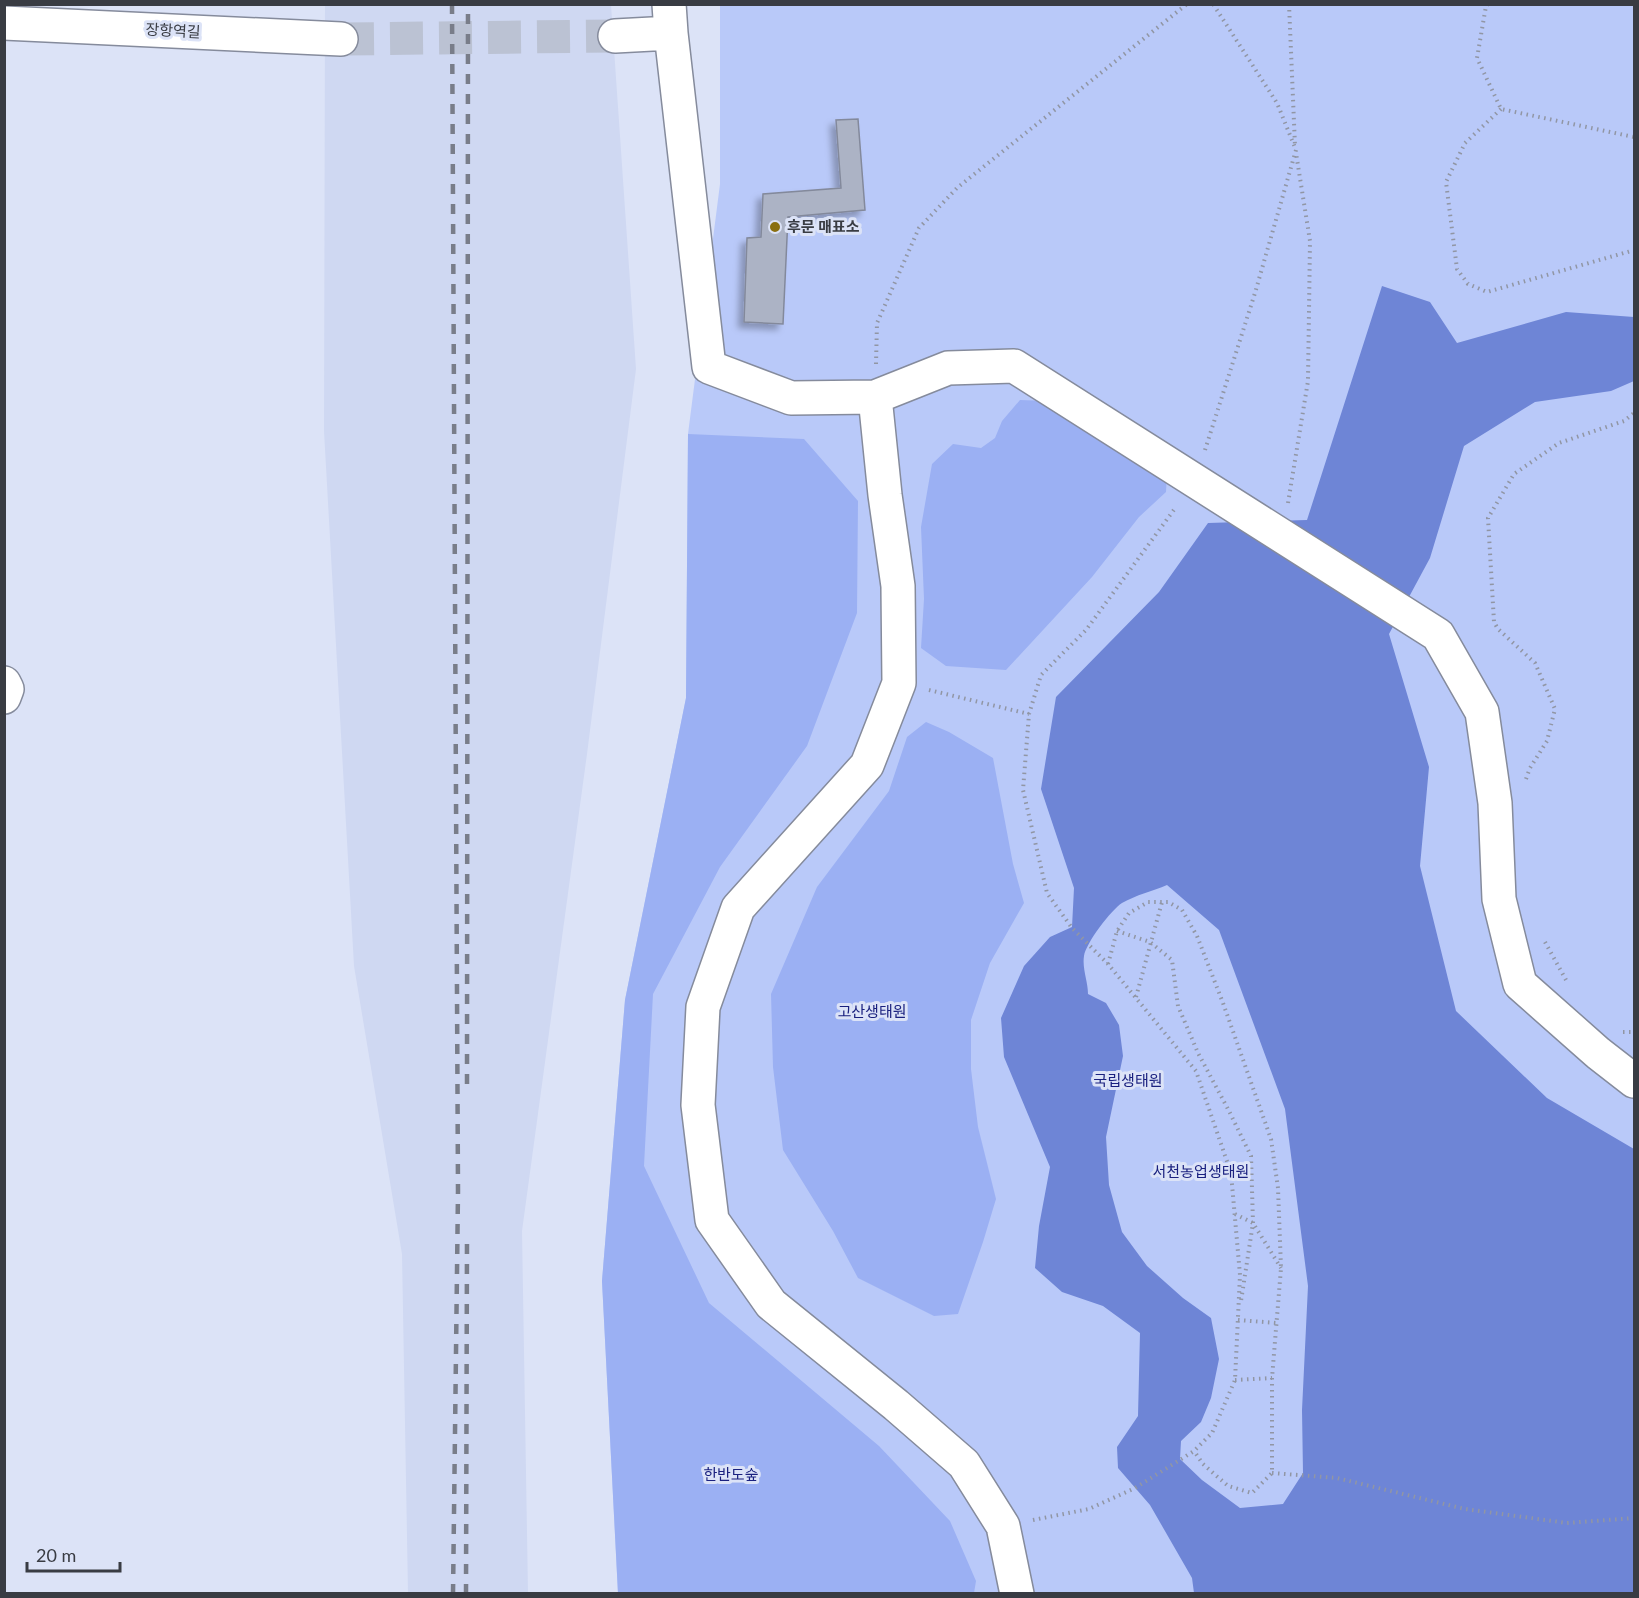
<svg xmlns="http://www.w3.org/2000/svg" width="1639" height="1598" viewBox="0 0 1639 1598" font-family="Lato,'Noto Sans KR',sans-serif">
	<defs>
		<filter id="shadow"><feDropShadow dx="-5.5" dy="5.5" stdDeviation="3" flood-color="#0004"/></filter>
	</defs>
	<rect width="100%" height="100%" fill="#dce3f7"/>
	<path fill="#cfd8f2" d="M325 5H611L636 369 587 754 522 1231 528 1593H408L402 1254 354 966 324 431Z"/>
	<path fill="#b9c9f9" d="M720 5H1634V1593L618 1594 602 1281 625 1000 686 698 688 434 720 184Z"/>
	<path fill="#9bb0f3" d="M1020 400 1047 401 1167 473 1166 492 1139 517 1092 577 1006 670 946 666 921 648 924 599 921 527 932 464 953 444 981 448 995 438 1002 421Z
		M688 434 804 439 858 501 857 613 807 746 720 867 653 994 644 1166 709 1303 879 1446 950 1521 976 1581 974 1593H618L602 1281 625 1000 686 698Z
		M926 722 949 732 993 758 1013 864 1024 903 990 963 971 1020V1069L978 1127 996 1199 983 1242 958 1314 934 1316 858 1278 833 1231 783 1150 773 1067 771 994 817 887 889 791 907 737Z"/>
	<path fill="#6e85d6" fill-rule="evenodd" d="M1382 286 1430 302 1457 343 1566 312 1634 317V381L1611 391 1535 402 1464 446 1430 558 1389 634 1429 767 1420 866 1456 1011 1547 1098 1634 1149V1593H1194L1192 1578 1150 1505 1118 1468 1117 1447 1138 1416 1140 1333 1103 1306 1062 1292 1035 1268 1039 1226 1050 1167 1004 1057 1001 1018 1024 966 1050 937 1072 927 1074 888 1041 789 1056 697 1159 592 1208 523 1307 520ZM1167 885 1219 930 1285 1109 1308 1286 1302 1410 1303 1473 1283 1504 1240 1508 1202 1480 1180 1459 1181 1441 1201 1422 1211 1398 1219 1359 1211 1318 1183 1298 1147 1266 1122 1232 1109 1185 1106 1137 1123 1056 1119 1025 1106 1003 1088 994C1088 981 1082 969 1084 956 1086 943 1111 910 1122 903 1136 895 1153 891 1167 885Z"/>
	<path fill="#acb3c5" stroke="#83899b" stroke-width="1.5" filter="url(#shadow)" d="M858 119 865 210 788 217 783 324 744 322 747 238 761 237 763 194 841 188 836 120Z"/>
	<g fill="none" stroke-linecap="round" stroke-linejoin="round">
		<path stroke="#bbc2d3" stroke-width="33" stroke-dasharray="33 16" stroke-linecap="butt" d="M341 39 615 36"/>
		<defs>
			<path id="street" d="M4 23 341 39
				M671 33 709 367 791 398 875 397 885 495 898 586 899 683 867 765 738 908 703 1007 698 1105 712 1220 771 1304 896 1405 964 1464 1003 1526 1017 1594
				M615 36 671 33 669 4
				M875 397 948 368 1014 366 1438 635 1482 712 1495 803 1499 899 1520 984 1598 1053 1634 1081
				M4 683 7 689 4 697"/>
		</defs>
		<use href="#street" stroke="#858b9c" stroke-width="36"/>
		<path stroke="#9196a4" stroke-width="4" stroke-dasharray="1.5 4.5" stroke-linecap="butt" d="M1289 4 1295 146
			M1488 4 1486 6 1477 58 1501 109 1634 137
			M1501 109 1465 143 1446 182 1457 269 1468 284 1487 292 1631 251H1634
			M876 364 877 323 919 228 957 188 1187 4
			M1205 450 1255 293 1296 150 1277 103 1213 4
			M1288 503 1308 381 1310 241 1296 153
			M929 690 1029 714
			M1526 779 1530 768 1547 741 1555 709 1535 663 1498 629 1494 622 1488 518 1514 474 1559 443 1624 421 1634 413
			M1117 931 1150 942 1172 960 1178 1006 1198 1053 1229 1111 1251 1156 1253 1223 1241 1301
			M1545 942 1566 980
			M1108 964 1117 931 1129 913 1148 902H1168L1182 910 1197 936 1223 1003 1271 1139 1278 1188 1281 1268 1272 1378V1473L1252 1493 1228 1486 1203 1464 1194 1451
			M1136 997 1162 902
			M1623 1032H1634
			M1235 1214 1253 1223 1281 1268
			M1238 1320 1277 1323
			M1235 1380 1272 1378
			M1272 1473 1337 1478 1465 1509 1567 1523 1634 1518
			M1033 1520 1089 1509 1135 1488 1194 1451 1212 1433 1235 1380 1240 1275 1231 1173 1196 1071 1108 964 1072 928 1047 893 1023 790 1029 714 1041 675 1086 630 1176 507"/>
		<use href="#street" stroke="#fff" stroke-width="33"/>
		<path stroke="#797d89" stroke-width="4.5" stroke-dasharray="10 10" stroke-linecap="butt" d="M452 4 458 1191 453 1594
			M467 1084 468 4
			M466 1594 467 1237"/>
	</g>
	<circle fill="#8a6f10" stroke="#dce3f7" stroke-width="2" cx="775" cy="227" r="6"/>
	<g text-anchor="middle" stroke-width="6" stroke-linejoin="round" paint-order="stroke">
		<g font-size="15" fill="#393c43" stroke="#dce3f7">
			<text transform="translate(173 31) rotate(3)" y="5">장항역길</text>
		</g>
		<g font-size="15" font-weight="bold" fill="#393c43" stroke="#dce3f7" text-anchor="start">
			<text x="787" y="232">후문 매표소</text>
		</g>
		<g font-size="15" fill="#1a217f" stroke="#dce3f7">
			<text x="872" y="1017">고산생태원</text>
			<text x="1128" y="1086">국립생태원</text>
			<text x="1201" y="1177">서천농업생태원</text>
			<text x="731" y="1480">한반도숲</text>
		</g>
	</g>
	<rect width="1639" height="1598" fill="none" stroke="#393c43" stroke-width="12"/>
	<path d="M27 1562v9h93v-9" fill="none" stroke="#393c43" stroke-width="3"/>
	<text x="36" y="1562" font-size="18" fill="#393c43" stroke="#dce3f7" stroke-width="4.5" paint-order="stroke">20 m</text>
</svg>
